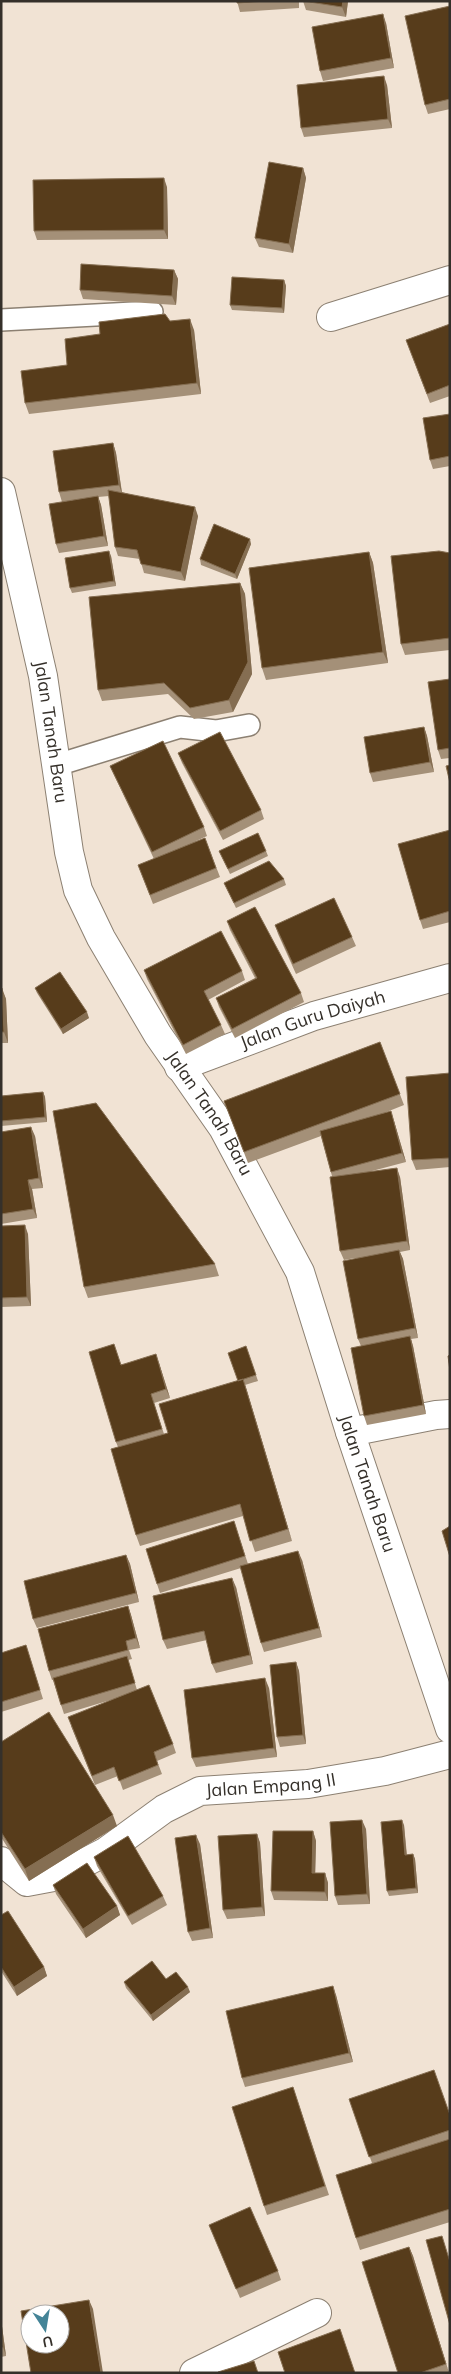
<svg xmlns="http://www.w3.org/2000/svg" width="451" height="2374" viewBox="0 0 451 2374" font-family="Mulish,sans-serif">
	<rect width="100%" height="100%" fill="#f1e3d4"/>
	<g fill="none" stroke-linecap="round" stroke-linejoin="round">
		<defs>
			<path id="service" d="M1 320 152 312
				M57 765 180 727 216 731 249 725"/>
			<g id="minor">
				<path d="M331 317 450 280"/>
				<path id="s1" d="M179 1067 314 1016 450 978"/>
				<path d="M350 1432 436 1415 450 1414"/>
				<path id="s2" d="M1 1861 27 1882 59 1876 105 1852 164 1809 200 1791 308 1784 385 1771 450 1754"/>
				<path d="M194 2373 317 2313"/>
			</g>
			<g id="secondary">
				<path id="s3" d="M1 492 43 676 69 852 78 890 101 938 158 1035 223 1128 300 1272 350 1432 450 1729"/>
			</g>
		</defs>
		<use href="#service" stroke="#8c8072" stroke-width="24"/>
		<use href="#minor" stroke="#8c8072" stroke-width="30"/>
		<use href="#secondary" stroke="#8c8072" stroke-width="30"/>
		<use href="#service" stroke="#fff" stroke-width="21"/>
		<use href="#minor" stroke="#fff" stroke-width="28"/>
		<use href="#secondary" stroke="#fff" stroke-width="28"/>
	</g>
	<path fill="#a49078" d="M237 1H299V8L240 12Z
		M303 1H348L346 17 306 10Z
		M450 6V109L428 114 425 105Z
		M386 23 394 68 323 81 320 71Z
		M387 85 392 128 304 137 301 128Z
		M303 168 306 178 293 253 259 247 255 238Z
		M167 187 168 239 37 240 34 231Z
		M174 270 178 279 176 305 83 299 80 290Z
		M284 280 286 286 284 313 232 310 230 305Z
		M170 321 194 330 201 394 29 414 25 403 67 365 100 334Z
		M450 324V396L430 403 406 340Z
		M450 414V466L433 469 430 460Z
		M113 443 116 453 122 492 198 516 185 581 144 573 140 559 118 556 115 547 109 496 98 497 101 505 108 546 59 553 56 544 73 500 62 502 59 492Z
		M251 544 237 579 201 565 200 559Z
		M369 552 373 563 388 663 266 680 262 668Z
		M450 553V650L405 655 401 644Z
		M111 556 116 586 72 593 70 588Z
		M240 583 245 594 252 674 233 712 194 719 168 694 102 701 98 690Z
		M450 679V758L441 759 438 750Z
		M424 727 427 736 434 772 373 782 370 773Z
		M178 753 261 810 264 819 223 840 182 763Z
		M110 766 204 827 207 836 194 842 205 838 220 877 153 904 138 865 154 859 114 775Z
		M450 830V922L423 929 420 920Z
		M219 851H266L268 856 230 874Z
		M284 879 286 885 236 908 224 883Z
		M227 921 301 993 304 1002 235 1038 219 1007 216 998 255 978 230 930Z
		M275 925 352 937 356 946 296 974 278 934Z
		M144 970 242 971 245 980 208 1000 221 1025 225 1034 186 1054 147 979Z
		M1 988 6 999 8 1043H1Z
		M35 988 89 1018 63 1034 37 993Z
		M380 1042 404 1105 379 1115 394 1121 406 1162 372 1171 400 1177 410 1250 400 1252 403 1259 418 1338 411 1339 413 1346 426 1414 367 1425 364 1416 361 1346 358 1339 355 1258 344 1260 340 1251 332 1176 321 1136 248 1163 224 1101Z
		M450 1073V1167L416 1170 412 1160Z
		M43 1092 45 1097 47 1122 1 1126V1096Z
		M1 1132 35 1136 43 1188 32 1189 37 1218 1 1224Z
		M1 1226 28 1234 31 1306 1 1307Z
		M215 1264 219 1276 88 1298 84 1287Z
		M246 1346 258 1381 245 1385 292 1541 255 1552 243 1516 140 1546 136 1535 118 1447 116 1442 121 1364 159 1363 170 1398 154 1403 164 1434 168 1433 238 1381Z
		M234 1521 248 1564 302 1560 322 1637 264 1652 261 1643 241 1568 160 1593 157 1584Z
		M126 1555 130 1564 139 1602 37 1628 33 1619Z
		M236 1587 253 1664 216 1673 212 1664 207 1640 167 1649 163 1640Z
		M128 1606 131 1615 140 1648 129 1650 132 1659 128 1660 137 1690 173 1744 176 1753 157 1761 162 1774 123 1790 118 1776 95 1785 71 1726 114 1699 64 1714 53 1680H52L49 1671Z
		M26 1645 43 1699 1 1712V1653Z
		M296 1662 299 1671 306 1744 280 1747 277 1737Z
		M269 1688 277 1757 196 1767 192 1758Z
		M1 1742 117 1826 29 1881 1 1837Z
		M404 1825 407 1855 413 1854 415 1859 418 1893 389 1896 387 1891Z
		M366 1829 370 1904 338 1905 335 1896Z
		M313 1831 316 1841 315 1873H325L328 1883V1901L274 1900 271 1891Z
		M257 1834 260 1843 265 1916 227 1919 223 1910Z
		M200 1844 213 1938 192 1941 188 1932Z
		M94 1857 163 1896 167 1905 132 1925 97 1866Z
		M53 1885 117 1906 120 1915 86 1938 56 1894Z
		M1 1915 44 1967 47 1976 17 1996 1 1971Z
		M166 1979 190 1992 153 2021 126 1988 124 1982Z
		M336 1995 353 2062 245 2087 242 2078Z
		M293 2087 329 2195 267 2215 264 2206Z
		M349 2099 450 2114V2222L360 2250 356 2238 372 2163Z
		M209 2225 278 2271 281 2280 240 2298Z
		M409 2247 413 2256 449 2373H398Z
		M1 2319 6 2356 1 2357Z"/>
	<path fill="#856e52" d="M343 1H348L346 17 342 7Z
		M383 14 386 23 394 68 391 58Z
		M384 76 387 85 392 128 388 119Z
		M303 168 306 178 293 253 289 244Z
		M164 178 167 187 168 239 164 230Z
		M174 270 178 279 176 305 172 296Z
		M284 280 286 286 284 313 282 308Z
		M190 319 194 330 201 394 197 383Z
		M113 443 116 453 122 494 119 485Z
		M98 496 101 505 108 546 104 536Z
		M195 507 198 516 185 581 181 572Z
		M250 539 251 544 237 579 235 574Z
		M109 551 111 556 116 586 114 581Z
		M369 552 373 563 388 663 383 652Z
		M240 583 245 594 252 674 233 712 229 700Z
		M424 727 427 736 434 772 430 762Z
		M2 988 6 999 8 1043 4 1032Z
		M87 1012 89 1018 63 1034 61 1029Z
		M43 1092 45 1097 47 1122 45 1117Z
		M391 1111 394 1121 406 1162 402 1153Z
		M31 1127 35 1136 43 1188 39 1178Z
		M397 1168 400 1177 410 1250 407 1241Z
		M28 1180 32 1189 37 1218 33 1209Z
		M25 1225 28 1234 31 1306 27 1297Z
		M399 1250 403 1259 418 1338 415 1328Z
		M410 1336 413 1346 426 1414 423 1405Z
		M156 1354 159 1363 170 1398 166 1389Z
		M243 1379 247 1391 292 1541 288 1529Z
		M298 1551 302 1560 322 1637 319 1628Z
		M126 1555 130 1564 139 1602 136 1593Z
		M232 1578 236 1587 253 1664 250 1655Z
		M128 1606 131 1615 140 1648 136 1638Z
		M296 1662 299 1671 306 1744 303 1735Z
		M265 1678 269 1688 277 1757 274 1748Z
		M113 1815 117 1826 29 1881 25 1869Z
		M362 1820 366 1829 370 1904 367 1894Z
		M402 1820 404 1825 407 1860 405 1855Z
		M313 1831 316 1841 315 1882 312 1873Z
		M257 1834 260 1843 265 1916 262 1907Z
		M196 1835 200 1844 213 1938 210 1928Z
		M413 1854 415 1859 418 1893 416 1888Z
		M325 1873 328 1883V1901L325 1892Z
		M117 1906 120 1915 86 1938 83 1929Z
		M44 1967 47 1976 17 1996 14 1987Z
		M333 1986 336 1995 353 2062 349 2053Z
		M188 1987 190 1992 153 2021 151 2015Z
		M409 2247 413 2256 449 2373 446 2364Z
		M89 2300 93 2309 103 2373H101Z
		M1 2319 6 2356 3 2347 1 2336Z"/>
	<path fill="#573c1b" stroke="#856e52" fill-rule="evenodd" d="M237 1H266L237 3Z
		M303 1H343L342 7Z
		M450 6V99L425 105 405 16Z
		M383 14 391 58 320 71 312 27Z
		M384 76 388 119 301 128 297 85Z
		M269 162 303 168 289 244 255 238Z
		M164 178V230L34 231 33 180Z
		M81 264 174 270 172 296 80 290Z
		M232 277 284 280 282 308 230 305Z
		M165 314 170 321 190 319 197 383 25 403 21 371 67 365 65 339 100 334 99 322Z
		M450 324V385L427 394 406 340Z
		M450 414V456L430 460 423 418Z
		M113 443 119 485 59 492 53 451Z
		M108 490 195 507 181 572 141 564 137 550 115 547Z
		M98 496 104 536 56 544 49 504Z
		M214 524 250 539 235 574 200 559Z
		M109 551 114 581 70 588 65 558Z
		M439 551 450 553V638L401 644 391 556Z
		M369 552 383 652 262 668 249 568Z
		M240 583 248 662 229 700 190 708 164 683 98 690 89 597Z
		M450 679V748L438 750 428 682Z
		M424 727 430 762 370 773 364 737Z
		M220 732 261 810 220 831 178 753Z
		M163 741 204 827 152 852 110 766Z
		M450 765V783L446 766Z
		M450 830V911L420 920 398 844Z
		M258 833 266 851 228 869 219 851Z
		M205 838 216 868 150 895 138 865Z
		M269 861 284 879 234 903 224 883Z
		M334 898 352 937 293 964 275 925Z
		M255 907 301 993 232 1029 216 998 257 978 227 921Z
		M221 931 242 971 204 991 221 1025 183 1045 144 970Z
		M60 972 87 1012 61 1029 35 988Z
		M1 988H2L4 1032H1Z
		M380 1042 400 1094 244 1152 224 1101Z
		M450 1073V1158L412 1160 406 1077Z
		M43 1092 45 1117 1 1121V1096Z
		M96 1103 215 1264 84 1287 53 1111Z
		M391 1111 402 1153 331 1172 320 1131Z
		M31 1127 39 1178 28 1180 33 1209 1 1214V1132Z
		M397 1168 407 1241 340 1251 330 1177Z
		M25 1225 27 1297 1 1298V1226Z
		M399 1250 415 1328 358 1339 343 1261Z
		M410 1336 423 1405 364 1416 351 1348Z
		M114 1344 121 1365 156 1354 166 1389 151 1394 162 1429 116 1442 89 1352Z
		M246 1346 256 1375 238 1381 228 1353Z
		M450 1355V1371L448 1356Z
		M243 1379 288 1529 250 1541 240 1504 136 1535 111 1449 168 1433 159 1404Z
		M234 1521 245 1556 157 1584 146 1549Z
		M450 1526V1557L442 1531Z
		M298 1551 319 1628 261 1643 240 1566Z
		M126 1555 136 1593 33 1619 24 1581Z
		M232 1578 250 1655 212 1664 204 1631 163 1640 153 1596Z
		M128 1606 136 1638 126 1641 128 1650 49 1671 38 1629Z
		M26 1645 40 1690 1 1702V1653Z
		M127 1656 135 1683 61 1705 53 1678Z
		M296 1662 303 1735 277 1737 270 1665Z
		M265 1678 274 1748 192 1758 184 1690Z
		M149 1685 173 1744 154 1752 158 1765 119 1781 114 1767 92 1776 68 1717Z
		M49 1712 113 1815 25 1869 1 1832V1742Z
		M362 1820 367 1894 335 1896 330 1822Z
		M402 1820 405 1855 413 1854 416 1888 387 1891 381 1822Z
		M273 1831H313L312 1873H325V1892L271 1891Z
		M257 1834 262 1907 223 1910 218 1836Z
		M196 1835 210 1928 188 1932 175 1838Z
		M128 1836 163 1896 128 1916 94 1857Z
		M87 1863 117 1906 83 1929 53 1885Z
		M8 1911 44 1967 14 1987 1 1967V1915Z
		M152 1961 166 1979 176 1972 188 1987 151 2015 124 1982Z
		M333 1986 349 2053 242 2078 226 2011Z
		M434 2070 450 2115V2130L369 2157 349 2099Z
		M293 2087 325 2186 264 2206 232 2107Z
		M450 2139V2209L356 2238 336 2175Z
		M250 2207 278 2271 236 2289 209 2225Z
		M442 2236 450 2262V2325L426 2240Z
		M409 2247 446 2364 420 2373H398L362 2262Z
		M89 2300 101 2373H31L21 2311ZM30 2314H60V2344H30Z
		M340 2329 355 2373H285L278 2352Z
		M1 2336 3 2347H1Z
		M254 2361 258 2373H218V2372Z"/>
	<g text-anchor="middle" stroke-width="5" stroke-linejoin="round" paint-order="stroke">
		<g font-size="18" fill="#35302a" stroke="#fff">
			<text dy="6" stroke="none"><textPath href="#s3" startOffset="245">Jalan Tanah Baru</textPath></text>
			<text dy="6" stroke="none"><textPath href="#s1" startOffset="142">Jalan Guru Daiyah</textPath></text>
			<text dy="6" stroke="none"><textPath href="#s3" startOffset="665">Jalan Tanah Baru</textPath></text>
			<text dy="6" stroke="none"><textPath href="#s3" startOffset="1070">Jalan Tanah Baru</textPath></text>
			<text dy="6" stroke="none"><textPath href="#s2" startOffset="302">Jalan Empang II</textPath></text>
		</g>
	</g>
	<rect width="451" height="2374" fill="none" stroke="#35302a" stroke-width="5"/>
	<g transform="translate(45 2329) rotate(168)"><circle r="24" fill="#ffffff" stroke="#aeacaa"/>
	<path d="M0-4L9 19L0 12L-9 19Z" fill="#448497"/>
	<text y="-8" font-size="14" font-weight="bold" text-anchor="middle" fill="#35302a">U</text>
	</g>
</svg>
